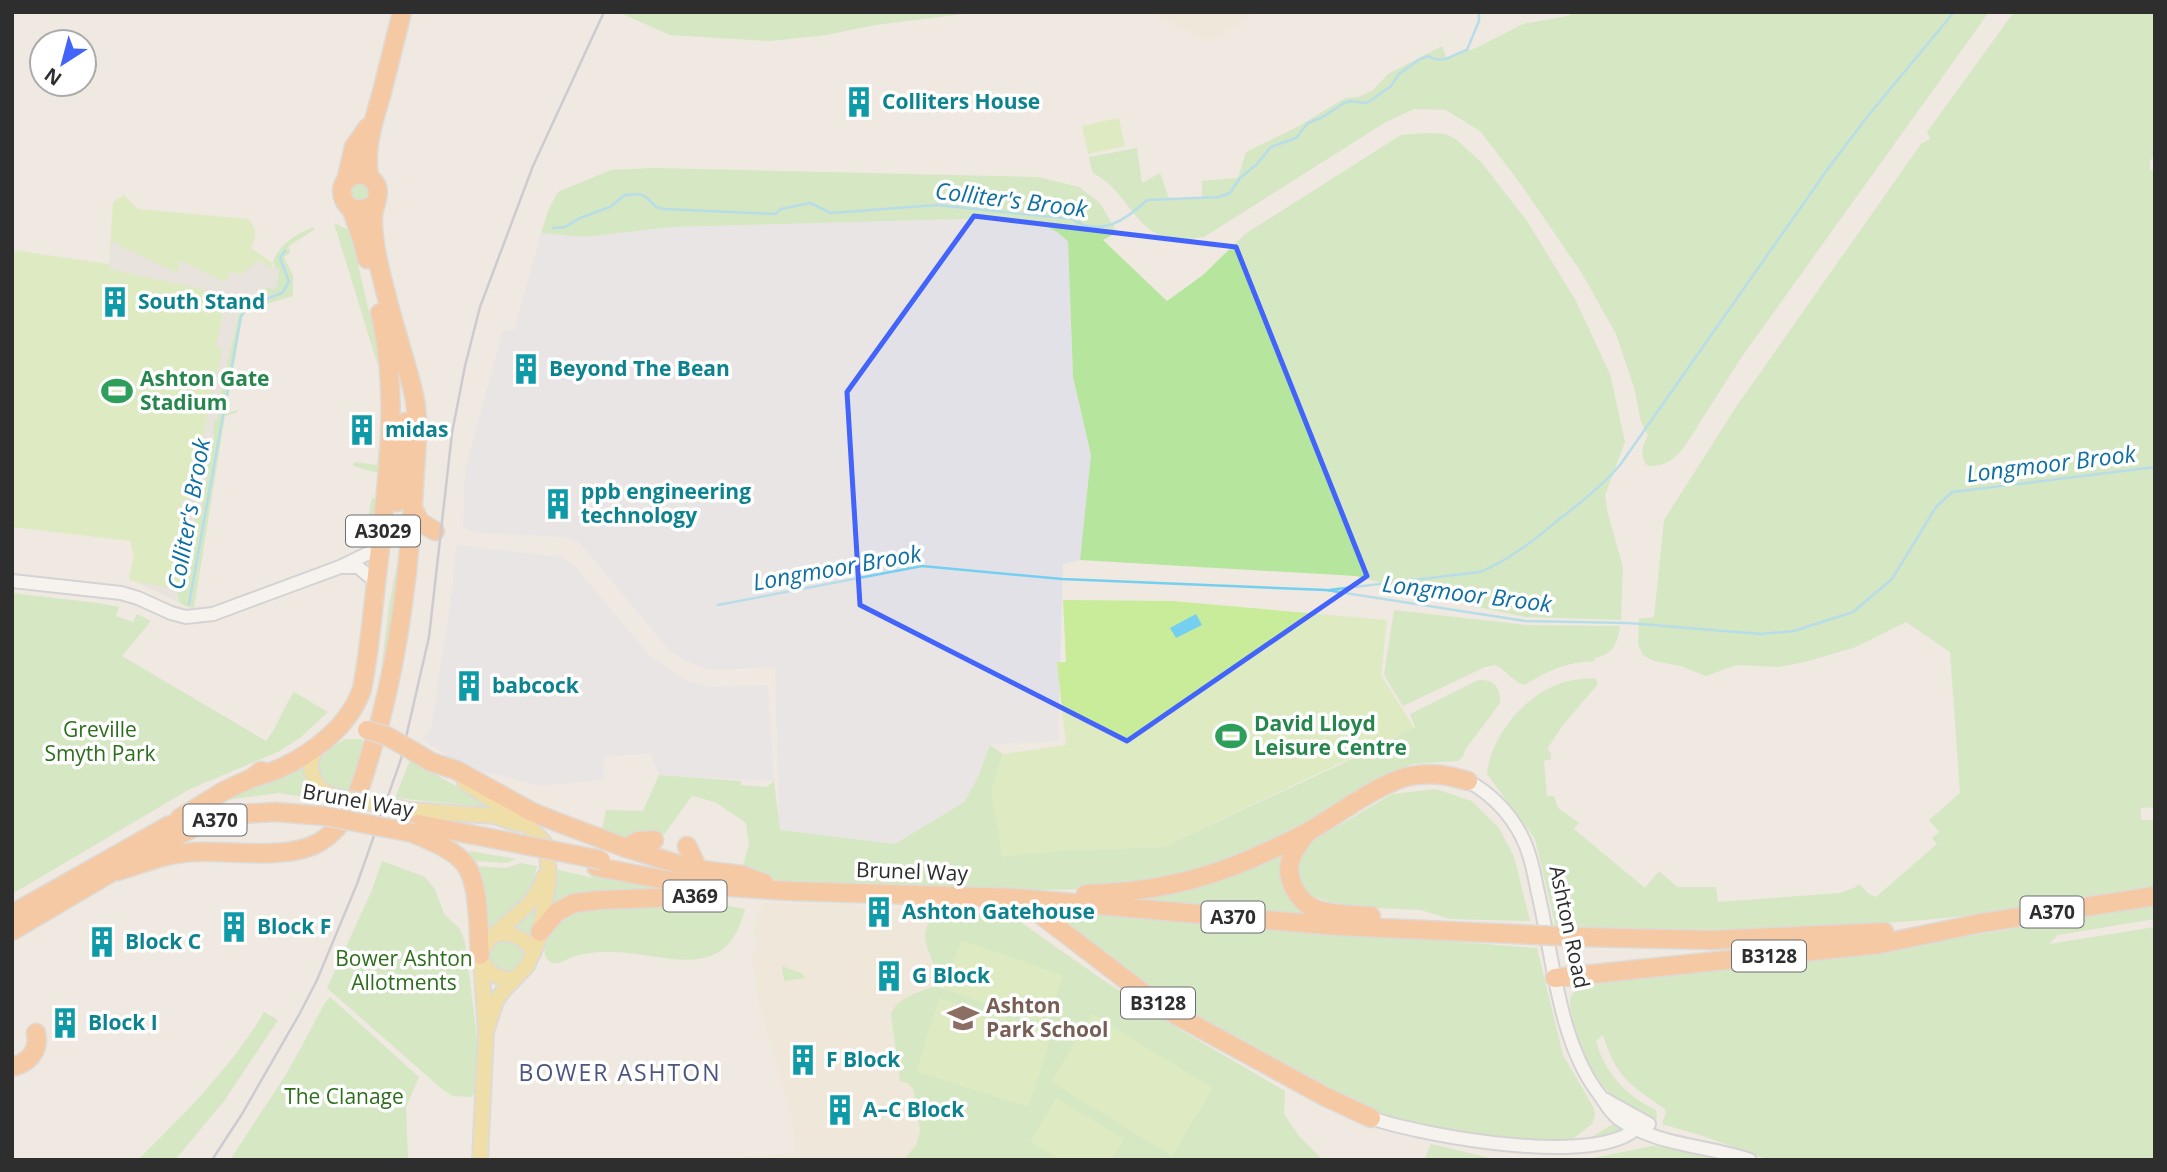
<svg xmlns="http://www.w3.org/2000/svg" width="2167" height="1172" viewBox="0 0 2167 1172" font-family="'Open Sans',sans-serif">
	<rect width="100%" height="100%" fill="#efe9e1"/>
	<path fill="#e3e1e8" d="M998 218 1040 224 1060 232 1068 242 1073 377 1091 455 1080 560 1063 564 1058 741 990 745 978 777 964 802 895 844 779 830 775 667 723 670 705 669 684 660 669 650 583 547 576 541 565 537 477 533 463 528 465 469 503 330H514L541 233 584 237 671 227Z
		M456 545 562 557 573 564 651 657 685 680 710 687 768 685 774 781 659 775 651 754 604 756 603 780 539 786 464 766 423 740 431 729 452 591Z"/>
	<path fill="#f0e6d1" d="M1150 12H1260L1208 41Z
		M766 903 850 904 859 907 935 910 1010 918 1031 928 1103 980 1184 1032 1285 1091 1207 1160H735L741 1157 795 1153 792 1118 759 1005 751 954H753L758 942 753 933 754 925 762 905Z"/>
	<path fill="#b6e59e" d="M618 12H980L875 25 826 35 770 41 670 35Z
		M1574 12H1989L1741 358 1685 446C1675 459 1665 467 1648 466 1639 455 1642 446 1648 435L1641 422 1634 387 1616 334 1581 272 1520 183 1480 131 1446 110 1414 109 1386 122 1204 237C1191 239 1174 242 1161 236 1138 226 1127 201 1110 185 1105 180 1098 176 1092 172L1089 157 1137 148 1142 183 1160 173 1169 199H1202V181L1238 178 1246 152 1299 126 1345 98 1358 97 1372 91 1388 74 1442 46 1447 59 1478 47 1523 24 1568 16Z
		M2014 12H2155V157L2150 160V170L2155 171V807L2141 808V820H2155V887C2038 910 1920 923 1801 928 1758 930 1715 930 1673 929 1634 929 1595 926 1556 928L1535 839 1487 774C1491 736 1522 699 1556 685 1568 680 1582 679 1595 678L1598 684 1563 725 1547 749 1551 753V759L1544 761 1547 796H1554L1558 808 1579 823 1574 829 1645 888 1659 871 1677 887H1716L1718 902 1840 893 1854 888 1859 884 1869 894 1876 897 1937 844 1932 838 1939 832 1929 820 1960 793 1950 652 1906 622 1856 647 1805 662 1779 667 1736 665 1706 676 1681 666 1654 661 1643 655 1638 644 1639 619 1654 617 1664 520 1736 407 1921 144 1930 139 1927 132Z
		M1427 133 1446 134 1457 140 1482 163 1527 221 1576 301 1610 374 1625 442 1605 495 1607 510 1623 567 1621 620 1526 617 1449 601 1356 576 1080 560 1091 455 1073 377 1068 242C1051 221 1023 222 998 218L671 227 584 237 541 233 548 211 558 192 611 170 653 168 1038 177 1079 187 1100 203 1117 232 1103 240 1167 301 1203 275 1245 234 1401 135Z
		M350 193a10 10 0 1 1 20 0a10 10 0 1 1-20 0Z
		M334 223 347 229 351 234 379 355 377 363Z
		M313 227 315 229 289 246 290 253 284 257 293 275V296L247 310 242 318 226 413 238 410V412L225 416 194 608C181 606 175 602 178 589L185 590 197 531 194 518 195 510H200L208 474 203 472 207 454H210L214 435 212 434 215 420H217L221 401 219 400 240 309 243 304 263 292 279 269 274 268 275 264 273 263C277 245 297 234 313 227Z
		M380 435H384L381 474 353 466 354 462 377 465Z
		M372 498 378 499 371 540 366 542 372 520 368 518Z
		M397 564H400L395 631 378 698 389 605Z
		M12 593 98 603 119 607 116 616 133 622 137 614 151 621 122 656 266 741C278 726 283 708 294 692L328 712 300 738 278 752 190 789 12 894Z
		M1394 610 1526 625 1620 626C1618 643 1613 655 1594 658L1595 661C1564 663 1551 669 1525 685 1514 683 1506 670 1496 665L1485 667 1403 706 1384 675Z
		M1478 680C1494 679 1501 687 1500 703L1465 750 1463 757 1458 761 1412 764 1377 778 1332 812 1241 858 1188 877 1110 889 1021 890 775 885 742 868 749 845 746 823 715 802 692 796 652 851 602 830 606 810 643 811 659 775 741 781V785L767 787 774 781 780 830 895 844 964 802 978 777 990 745 1003 754 991 791 1070 850 1163 847 1365 753 1415 727 1410 714Z
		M346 739H360L368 743 352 792C344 790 332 790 325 784 302 767 332 746 346 739Z
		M307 758 318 794 316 799 279 793 218 801Z
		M410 760 486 803 488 807 395 798Z
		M1436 789 1472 801 1499 828 1514 856 1530 921 1450 919 1421 910 1373 908 1330 902 1312 896 1300 883 1298 867 1301 855 1311 842 1392 794Z
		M1288 844 1311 916 1088 897 1119 895Z
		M469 851 517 859 506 863 477 861V866L506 868 521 863 537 866C530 901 512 912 485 933L465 858Z
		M382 861 425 877 435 889 444 914 460 929 465 942 476 1029 480 1085 479 1089 471 1097 453 1096 442 1089 327 988 372 890Z
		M555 869 593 878 585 871 671 888 547 911Z
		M2155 902V919L2058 935 2049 944 2155 927V1160H1769L1703 1136 1662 1124 1666 1112 1664 1108C1630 1086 1615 1075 1603 1035L1596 1041C1605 1073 1626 1096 1656 1110L1657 1118 1654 1121 1621 1101 1619 1104C1596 1079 1577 1051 1572 1017 1572 1012 1569 1005 1570 1000 1572 992 1578 987 1584 983L1833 956 2002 931Z
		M539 903 531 938 508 928Z
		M660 903 723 905 745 909C725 989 662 950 605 952 592 952 580 954 568 959 563 961 559 964 553 963 548 961 548 960 545 956 543 936 554 921 571 911 580 906 645 904 660 903Z
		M1046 909 1537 948 1563 1055 1594 1108 1595 1116 1592 1124 1570 1141 1512 1143 1418 1123 1380 1114 1196 1017 1184 1007 1137 982Z
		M935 910 999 915 1022 923 1103 980 1184 1032 1285 1091 1284 1114 1299 1136 1323 1160H903L916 1145 920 1131 914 1091 909 1084 900 1081 891 1015C896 997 920 992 936 986L1046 1024 962 940 945 986 938 984 931 967 934 965C923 937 921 936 935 910Z
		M490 956a17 17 0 1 1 34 0a17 17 0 1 1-34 0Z
		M782 966 801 973 806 978 784 981Z
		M330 997 419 1077 406 1107 408 1160H230L287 1073 326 1001Z
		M264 1012 278 1020 224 1101 175 1160H138C184 1114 231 1068 264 1012Z
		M1613 1124 1624 1126 1625 1132 1580 1144Z
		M1431 1144 1486 1157 1495 1160H1424Z
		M1652 1146 1686 1148 1728 1160H1583Z"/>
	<path fill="#c9ec9a" d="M1119 118 1125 146 1088 154 1082 126Z
		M124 195 138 209 248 219C257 229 257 236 251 248L273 263 272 268 279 269 276 289 267 288 243 304 239 311 219 400H221L217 420H215L212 433 214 434 210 454H207L203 472 208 473 200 511 195 510 194 518 197 533 185 590 178 589 176 598 178 602 148 586 130 580 129 578 134 555 131 547V541L12 527V250L109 264 113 202Z
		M1063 600 1172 601 1387 620 1381 675 1414 728 1163 847 1070 850 1002 857 991 791 1003 754 1066 745 1057 662H1066Z
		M961 940 1063 975 1046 1025 944 989Z
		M939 998 1052 1034 1029 1107 916 1072Z
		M1092 1014 1213 1088 1172 1156 1051 1082Z
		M1056 1098 1124 1139 1112 1160H1060L1030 1141Z"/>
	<path fill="#dfdcd8" d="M111 242 120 243 121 253 123 247 177 273 180 260 225 282 232 271 240 275 259 260 272 268 279 269 276 289 267 288 243 304 239 311 219 400H221L217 420H215L212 433 214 434 210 454H207L203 472 208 473 200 511 195 510 194 516 197 532 180 511 182 500 189 501 222 349 216 347 222 319 221 308 215 297 205 290 109 269Z
		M136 582 178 589 176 598 178 602Z"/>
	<path fill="#75cff0" d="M1196 614 1202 625 1176 638 1170 628Z"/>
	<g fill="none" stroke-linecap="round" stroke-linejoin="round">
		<path stroke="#75cff0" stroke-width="2.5" d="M553 228 565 227 580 218 610 207 625 195 640 194 646 197 656 207 664 209 775 214 781 209 810 203 831 213 937 205 1072 219C1100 238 1126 220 1147 200L1219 197 1230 193 1240 178 1256 165 1271 147 1296 138 1308 123 1321 118 1344 103 1351 101 1366 103 1373 99 1391 86 1399 74 1420 59 1428 56C1444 65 1451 55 1467 50L1479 21V12
			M1329 590 1480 572C1512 559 1536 538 1562 517 1583 501 1603 485 1620 465L1827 170 1867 117 1954 12
			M189 604 241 316 248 306 282 293 289 282 280 258 285 251
			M718 605 922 566 1062 579 1326 590 1525 621 1628 623 1761 634 1794 631 1853 612 1892 579 1936 507 1952 492 2155 467"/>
		<defs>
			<path id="secondary" d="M344 567H358L377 583
				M12 581 121 593 138 598 171 613 186 617 213 614 340 567 381 547
				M1468 781C1491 794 1510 813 1522 837 1531 855 1534 874 1538 893 1553 956 1558 1037 1596 1090 1604 1100 1609 1112 1619 1119 1657 1146 1707 1145 1750 1160
				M1604 1099 1649 1124
				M1371 1118C1420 1135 1613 1172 1642 1121"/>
			<path id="primary" d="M317 747C304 768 313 791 338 797
				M465 783 522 820 544 842 547 854 549 879 538 941 527 966 503 991 496 1001 486 1032
				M411 810 494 816 518 824
				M494 935C512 931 523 937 534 952
				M514 979C497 980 485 971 480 955 491 925 532 916 544 877
				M480 1160 486 1032 481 958"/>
			<path id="highway" d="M369 177C364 146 374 121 382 92 389 65 395 39 402 12
				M346 181 354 147 368 127
				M351 208 362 239 367 259
				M397 502 406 422
				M413 508 420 522 435 531
				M413 751 431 762 456 770 532 812 557 822 626 848 684 866 709 871 742 875 764 883
				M252 778C296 767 347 733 362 689 370 648 373 607 378 566 387 485 400 393 380 313
				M180 818 224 791 252 778 261 771
				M413 823 525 845
				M413 833C430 841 452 848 465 864 480 884 478 930 480 955
				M1306 834C1301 841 1294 849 1291 858 1284 879 1299 905 1321 911 1337 915 1355 915 1371 916
				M687 846 698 869
				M626 848 638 841 654 840
				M597 867 686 884 790 891 1016 898 1336 926 1515 934
				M118 871C143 863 168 853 194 852 232 850 286 861 320 842 331 835 342 823 349 811 361 790 367 765 374 742 399 660 409 572 414 487 415 461 419 434 416 408 415 395 411 384 408 372 398 338 388 304 380 270 376 253 372 235 373 217 373 208 380 196 377 187 374 178 364 173 356 175 338 179 339 198 350 208L363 210 373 205
				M1086 894C1143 893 1201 881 1253 858 1272 849 1293 841 1311 830 1339 814 1379 783 1410 776 1432 772 1447 775 1468 781
				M1015 901 1041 915 1143 993 1176 1015 1324 1096 1371 1118
				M12 914 168 826 194 817
				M12 931 161 843 206 822 240 814 276 812 325 816
				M540 932 557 912 574 903 600 900 710 896
				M1580 937 1711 940 1884 932
				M1555 978 1880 944 1981 923 2155 896
				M12 1067C29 1063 40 1050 36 1033"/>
		</defs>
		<use href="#secondary" stroke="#b4b7c1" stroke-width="16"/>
		<use href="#primary" stroke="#c9c9c9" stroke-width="18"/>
		<use href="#highway" stroke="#c9c9c9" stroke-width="21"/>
		<use href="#secondary" stroke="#fff" stroke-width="12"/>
		<use href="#primary" stroke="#f2d163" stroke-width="14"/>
		<use href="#highway" stroke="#ffa35c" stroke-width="18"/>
		<path stroke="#a3a6b8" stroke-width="2.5" d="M212 1160 242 1114 300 1013 317 980 357 884 401 759 429 637 452 433 465 366 480 307 533 166 604 12"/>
		<defs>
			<path id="primary-bridge" d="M338 797 411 810"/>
			<path id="highway-bridge" d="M367 730 387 736 413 751
				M325 816 413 833
				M525 845 601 860
				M1515 934 1580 937"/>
		</defs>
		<use href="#primary-bridge" stroke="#c9c9c9" stroke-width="18" stroke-linecap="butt"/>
		<use href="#highway-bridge" stroke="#c9c9c9" stroke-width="21" stroke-linecap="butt"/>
		<use href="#primary-bridge" stroke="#f2d163" stroke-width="14"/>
		<use href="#highway-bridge" stroke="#ffa35c" stroke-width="18"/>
	</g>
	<path d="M0 0H2167V1172H0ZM974 216 1236 247 1367 576 1127 741 860 605 847 392Z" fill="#efe9e1" fill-opacity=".55" fill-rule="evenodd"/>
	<path fill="none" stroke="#4264fb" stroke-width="5" stroke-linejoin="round" d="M974 216 1236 247 1367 576 1127 741 860 605 847 392Z"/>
	<defs>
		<symbol id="building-bare" viewBox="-9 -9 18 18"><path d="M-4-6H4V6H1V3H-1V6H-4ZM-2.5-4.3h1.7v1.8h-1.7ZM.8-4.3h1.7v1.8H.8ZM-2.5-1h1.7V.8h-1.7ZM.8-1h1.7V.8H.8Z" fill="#0f9aa8" stroke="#fff" stroke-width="2.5" paint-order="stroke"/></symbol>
		<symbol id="stadium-bare" viewBox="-9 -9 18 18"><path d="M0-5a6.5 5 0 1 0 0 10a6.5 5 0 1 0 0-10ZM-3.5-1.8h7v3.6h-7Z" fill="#2e9e5b" stroke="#fff" stroke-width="2.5" paint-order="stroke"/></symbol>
		<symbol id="school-bare" viewBox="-9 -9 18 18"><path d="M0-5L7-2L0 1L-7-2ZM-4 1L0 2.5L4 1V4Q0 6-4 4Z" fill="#8d6e63" stroke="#fff" stroke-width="2.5" paint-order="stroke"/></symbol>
	</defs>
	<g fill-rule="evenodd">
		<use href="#building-bare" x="837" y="80" width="44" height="44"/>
		<use href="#building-bare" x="93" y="280" width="44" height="44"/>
		<use href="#building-bare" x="504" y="347" width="44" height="44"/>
		<use href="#stadium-bare" x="95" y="369" width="44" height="44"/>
		<use href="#building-bare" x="340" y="408" width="44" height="44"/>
		<use href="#building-bare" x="536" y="482" width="44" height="44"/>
		<use href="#building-bare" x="447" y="664" width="44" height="44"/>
		<use href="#stadium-bare" x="1209" y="714" width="44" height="44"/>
		<use href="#building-bare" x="857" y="890" width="44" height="44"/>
		<use href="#building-bare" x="212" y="905" width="44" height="44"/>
		<use href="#building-bare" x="80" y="920" width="44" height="44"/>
		<use href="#building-bare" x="867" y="954" width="44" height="44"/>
		<use href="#school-bare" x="941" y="996" width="44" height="44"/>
		<use href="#building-bare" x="43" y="1001" width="44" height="44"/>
		<use href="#building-bare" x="781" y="1038" width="44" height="44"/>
		<use href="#building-bare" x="818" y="1088" width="44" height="44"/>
	</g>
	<g text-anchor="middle" stroke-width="7" stroke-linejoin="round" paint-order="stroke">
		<g fill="#fff" stroke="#6d6d6d" stroke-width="2">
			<rect x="346" y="515.5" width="74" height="31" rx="5"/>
			<rect x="183.5" y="804.5" width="63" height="31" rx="5"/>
			<rect x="663.5" y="880.5" width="63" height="31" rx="5"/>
			<rect x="2020.5" y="896.5" width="63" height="31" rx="5"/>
			<rect x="1201.5" y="901.5" width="63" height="31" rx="5"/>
			<rect x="1732" y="940.5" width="74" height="31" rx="5"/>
			<rect x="1121" y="987.5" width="74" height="31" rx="5"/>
		</g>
		<g font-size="19" font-weight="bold" fill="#2e2e2e">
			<text x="383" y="538">A3029</text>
			<text x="215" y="827">A370</text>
			<text x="695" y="903">A369</text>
			<text x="2052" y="919">A370</text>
			<text x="1233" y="924">A370</text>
			<text x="1769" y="963">B3128</text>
			<text x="1158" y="1010">B3128</text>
		</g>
		<g font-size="21" font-weight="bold" fill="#0d838f" stroke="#fff" text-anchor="start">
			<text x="882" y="109">Colliters House</text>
			<text x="138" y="309">South Stand</text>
			<text x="549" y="376">Beyond The Bean</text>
			<text x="385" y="437">midas</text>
			<text x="581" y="499">ppb engineering<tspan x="581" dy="24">technology</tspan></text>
			<text x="492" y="693">babcock</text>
			<text x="902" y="919">Ashton Gatehouse</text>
			<text x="257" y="934">Block F</text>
			<text x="125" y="949">Block C</text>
			<text x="912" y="983">G Block</text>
			<text x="88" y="1030">Block I</text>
			<text x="826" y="1067">F Block</text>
			<text x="863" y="1117">A–C Block</text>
		</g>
		<g font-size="21" font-weight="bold" fill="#27864d" stroke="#fff" text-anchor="start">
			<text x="140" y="386">Ashton Gate<tspan x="140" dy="24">Stadium</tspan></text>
			<text x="1254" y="731">David Lloyd<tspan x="1254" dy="24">Leisure Centre</tspan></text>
		</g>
		<g font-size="21" fill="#2c6e1b" stroke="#fff">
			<text x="100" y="737">Greville<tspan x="100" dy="24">Smyth Park</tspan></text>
			<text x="404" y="966">Bower Ashton<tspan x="404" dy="24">Allotments</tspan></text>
			<text x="344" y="1104">The Clanage</text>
		</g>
		<g font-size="21" fill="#2e2e2e" stroke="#fff">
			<text transform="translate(358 801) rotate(10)" y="7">Brunel Way</text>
			<text transform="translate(912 872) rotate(2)" y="7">Brunel Way</text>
			<text transform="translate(1569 927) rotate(78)" y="7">Ashton Road</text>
		</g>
		<g font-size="21" font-weight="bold" fill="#785e54" stroke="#fff" text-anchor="start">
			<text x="986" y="1013">Ashton<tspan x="986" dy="24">Park School</tspan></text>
		</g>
		<g font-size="23" font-style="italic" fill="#0d6fa3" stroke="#fff">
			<text transform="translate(1011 200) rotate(7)" y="8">Colliter's Brook</text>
			<text transform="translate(2051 464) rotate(-7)" y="8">Longmoor Brook</text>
			<text transform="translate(189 514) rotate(-80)" y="8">Colliter's Brook</text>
			<text transform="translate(837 568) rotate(-10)" y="8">Longmoor Brook</text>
			<text transform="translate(1467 594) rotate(7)" y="8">Longmoor Brook</text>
		</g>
		<g font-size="23" letter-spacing="2" fill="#4d5680" stroke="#fff">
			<text x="620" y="1081">BOWER ASHTON</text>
		</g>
	</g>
	<rect width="2167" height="1172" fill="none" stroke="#2e2e2e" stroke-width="28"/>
	<g transform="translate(63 63) rotate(216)"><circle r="33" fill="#ffffff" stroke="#ababab" stroke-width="2"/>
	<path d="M0-5L12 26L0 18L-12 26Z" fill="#4264fb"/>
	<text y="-10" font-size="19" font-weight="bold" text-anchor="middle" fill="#2e2e2e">N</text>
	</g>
</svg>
